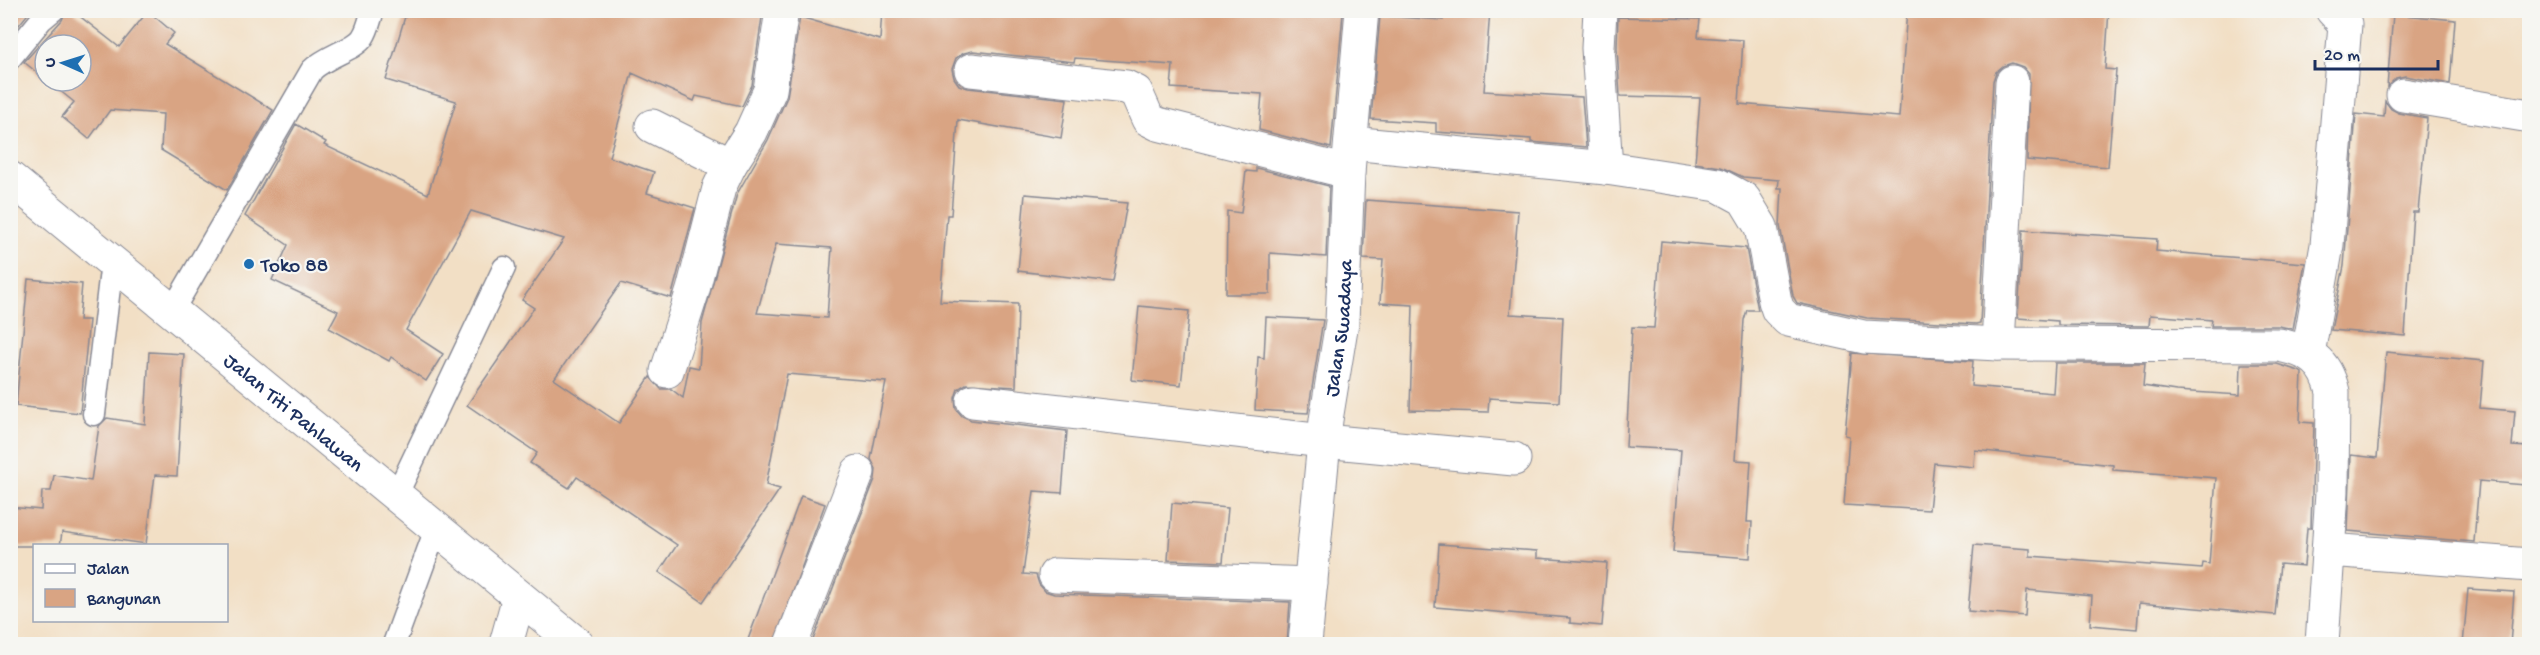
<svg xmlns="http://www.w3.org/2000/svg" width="2540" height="655" viewBox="0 0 2540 655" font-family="'Gochi Hand',sans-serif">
	<rect width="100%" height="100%" fill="#f6f6f2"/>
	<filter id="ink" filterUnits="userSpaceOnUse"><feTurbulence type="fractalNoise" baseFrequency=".0167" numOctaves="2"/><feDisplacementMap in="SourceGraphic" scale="12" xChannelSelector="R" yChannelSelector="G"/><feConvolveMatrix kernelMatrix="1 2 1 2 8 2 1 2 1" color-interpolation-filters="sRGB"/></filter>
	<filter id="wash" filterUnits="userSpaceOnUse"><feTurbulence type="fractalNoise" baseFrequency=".008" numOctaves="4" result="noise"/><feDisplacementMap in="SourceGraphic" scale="24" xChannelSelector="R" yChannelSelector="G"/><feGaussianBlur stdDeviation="1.35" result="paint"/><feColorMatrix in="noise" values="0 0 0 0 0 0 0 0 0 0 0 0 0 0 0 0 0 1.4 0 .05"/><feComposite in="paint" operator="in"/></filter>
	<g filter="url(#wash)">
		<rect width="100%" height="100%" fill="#f2dfc5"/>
		<g id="blocks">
			<path fill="#d9a483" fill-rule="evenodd" d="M10 10H31L10 36Z
				M66 10 73 11 119 47 148 11 174 33 165 44 273 110 227 190 161 150 163 114 110 110 89 139 62 117 74 102 48 81H81V45H45V79L24 62 62 20Z
				M407 10H763L752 85 742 106 696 96 694 101 632 73 609 157 654 172 647 193 695 208 671 298 621 283 554 379 619 423 650 377 661 389H671L683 398 689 366 699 368 702 323 737 194 768 140 787 97 800 17 880 40 882 10H1337V13H1343L1331 148 1259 130 1262 94 1171 88 1173 65 1075 58 1074 62 973 51 964 53 956 58 952 69 954 78 959 85 968 88 1067 99 1061 138 958 120 951 215H947L940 301 1018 304 1016 387 966 384 958 389 955 398 956 409 962 416 971 420 1067 431 1062 493 1034 491 1023 574 1036 575 1039 584 1045 591 1054 594 1290 602 1287 645H811L875 479 876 469 871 459 886 382 787 374 766 485 780 489 703 602 659 572 677 545 577 477 569 488 530 463 537 453 467 405 534 308 522 300 564 239 471 211 406 330 443 354 426 381 391 357 389 361 329 328 338 311 272 280 288 245 245 216 296 124 326 142 324 145 428 194 456 101 386 80ZM776 244 832 248 827 318 757 313Z
				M1444 10H1490L1484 91 1582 97 1586 147 1531 142V139L1436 132V123L1371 119 1380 16 1443 20Z
				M1907 10H2109L2105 69 2116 70 2108 167 2027 160 2029 74 2023 67 2012 63 2003 66 1996 72 1993 81 1980 323 1976 324 1867 318 1797 303 1793 296 1780 226 1782 188H1778L1779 180 1743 177 1721 167 1695 163 1700 98 1620 96 1617 48 1618 17 1700 19 1698 37 1743 40 1739 104 1899 117Z
				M2393 14 2455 20 2450 84 2405 76 2396 78 2387 87Z
				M2385 101 2391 109 2399 113 2427 118 2418 212H2413L2405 336 2331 330 2344 266 2356 114 2384 117Z
				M1256 168 1329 186 1326 257 1270 253V294H1226L1227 211 1241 213 1246 171 1256 172Z
				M1025 194 1127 203 1113 282 1018 271Z
				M1366 200 1518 211 1510 314 1563 317 1559 402 1489 398 1488 412 1410 410 1413 305 1380 303 1383 260 1363 259Z
				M2023 230 2157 239 2156 251 2305 263 2293 329 2279 326H2211L2212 320 2150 315 2149 326 2058 325V321L2018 318Z
				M1661 241 1746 248 1758 310H1747L1744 320 1735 460 1751 461 1747 522H1752L1750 558 1673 552 1681 450 1626 447 1632 327 1654 328Z
				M28 279 82 284 79 320H89L80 413 16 406Z
				M1139 306 1189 311 1181 385 1132 380Z
				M1266 317 1323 320 1308 413 1255 410 1258 357 1264 358Z
				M149 352 184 354 177 476 155 475 146 544 62 532 60 546H10V507L41 510 42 491H51L54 475 91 481 99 426 107 418 145 424Z
				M2386 352 2484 361 2480 408 2515 411 2512 446 2528 447 2525 485 2479 481 2474 542 2348 531 2351 455 2377 458Z
				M1852 353 1973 361 1971 386 2053 393 2055 363H2145L2143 386 2176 391 2240 395 2241 364H2277L2299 371 2302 373 2300 422 2314 423 2311 528H2307L2304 566 2280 564 2275 615 2139 603 2137 629 2090 625 2092 596 2027 590 2025 616 1968 611 1974 545 2030 549V556L2202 569 2203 563 2209 564 2216 478 2113 470V465L1975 450 1974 467 1934 463 1929 510 1844 505 1849 436 1845 435Z
				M801 496 825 504 773 645H746Z
				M1172 503 1228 508 1223 562 1168 560Z
				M1439 544 1537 551V558L1607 563 1602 626 1570 623V618L1435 607Z
				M2468 589 2514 592 2510 645H2463Z"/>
		</g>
	</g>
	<g filter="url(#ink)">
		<use href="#blocks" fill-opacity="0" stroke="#868792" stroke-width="1.5"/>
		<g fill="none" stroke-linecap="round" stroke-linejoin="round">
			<defs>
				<path id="lane" d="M10 58 41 20 53 10
					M172 311 312 70C326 56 356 49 363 37 368 30 370 19 373 10
					M94 414 112 262
					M396 496 504 268
					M394 644 436 529"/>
				<g id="street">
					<path d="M1600 10 1598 48 1606 168"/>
					<path d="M971 70 1126 87 1136 92 1148 119 1158 124 1348 172"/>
					<path d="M2403 95 2530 116"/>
					<path d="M652 126 730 165 751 132 770 90 782 10"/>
					<path d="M1351 143 1606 168 1718 185 1744 199 1761 227 1775 301 1778 310 1788 320 1864 337 1998 344 2279 345C2310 351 2326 361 2333 392L2332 492 2322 644"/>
					<path d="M1998 344 2012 82"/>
					<path d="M2308 354 2327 245 2345 24 2332 10"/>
					<path d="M667 371 693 290 719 188 730 165"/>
					<path d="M973 401 1324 441 1514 459"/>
					<path d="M2329 550 2530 565"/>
					<path d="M1055 575 1311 584"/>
					<path d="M506 644 519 597"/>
					<path d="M791 644 858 472"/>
					<path id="s1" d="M1305 644 1326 420 1342 322 1348 172 1362 10"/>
				</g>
				<g id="primary">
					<path id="s2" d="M10 178 577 644"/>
				</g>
			</defs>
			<use href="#lane" stroke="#868792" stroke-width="25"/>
			<use href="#street" stroke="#868792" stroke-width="35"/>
			<use href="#primary" stroke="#868792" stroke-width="35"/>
			<use href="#lane" stroke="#fff" stroke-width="22"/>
			<use href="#street" stroke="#fff" stroke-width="33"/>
			<use href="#primary" stroke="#fff" stroke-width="33"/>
		</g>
	</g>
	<circle fill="#1f6fb2" stroke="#f6f6f2" stroke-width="2" cx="249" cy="264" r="6"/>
	<g text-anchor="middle" stroke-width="4.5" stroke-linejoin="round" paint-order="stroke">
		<g font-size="21" fill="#1b2f5e" stroke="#f6f6f2" text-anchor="start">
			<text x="261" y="271">Toko 88</text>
		</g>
		<g font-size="21" fill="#1b2f5e" stroke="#f6f6f2">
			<text dy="7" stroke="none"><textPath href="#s1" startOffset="318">Jalan Swadaya</textPath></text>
			<text dy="7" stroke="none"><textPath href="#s2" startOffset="368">Jalan Titi Pahlawan</textPath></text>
		</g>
	</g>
	<rect width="2540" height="655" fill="none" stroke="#f6f6f2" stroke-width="36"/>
	<rect x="33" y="544" width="195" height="78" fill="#f6f6f2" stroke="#9ea6b7" stroke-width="1.5"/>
	<rect x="45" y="564" width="30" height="9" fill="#ffffff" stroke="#9ea6b7" stroke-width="1.5"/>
	<text x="87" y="574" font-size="18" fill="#1b2f5e">Jalan</text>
	<rect x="45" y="589" width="30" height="18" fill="#d9a483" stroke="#9ea6b7" stroke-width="1.5"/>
	<text x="87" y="604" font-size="18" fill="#1b2f5e">Bangunan</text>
	<g transform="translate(63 63) rotate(273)"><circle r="28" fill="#f6f6f2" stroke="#9ea6b7" stroke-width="1.5"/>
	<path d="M0-4.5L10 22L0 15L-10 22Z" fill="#1f6fb2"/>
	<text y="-9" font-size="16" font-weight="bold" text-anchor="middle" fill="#1b2f5e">U</text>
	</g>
	<path d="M2315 60v9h123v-9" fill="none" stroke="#1b2f5e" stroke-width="3"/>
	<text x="2324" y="60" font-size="18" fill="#1b2f5e" stroke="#f6f6f2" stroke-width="4.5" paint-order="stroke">20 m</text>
</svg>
